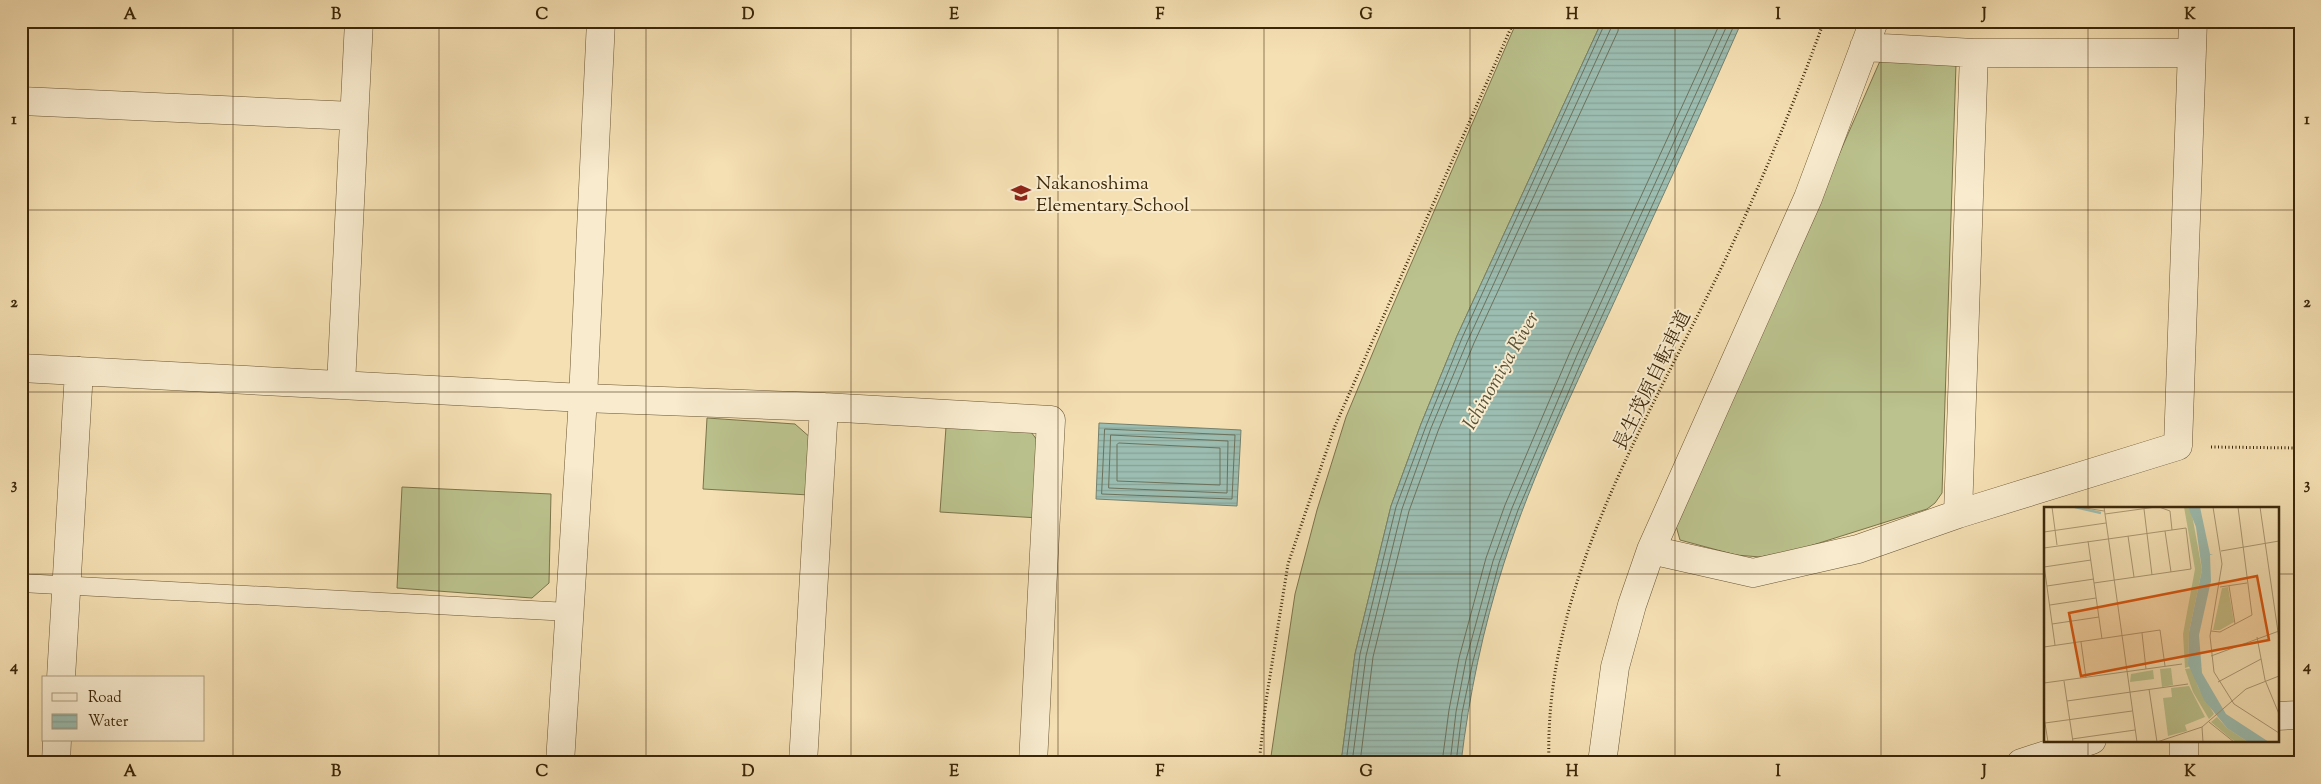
<svg xmlns="http://www.w3.org/2000/svg" width="2321" height="784" viewBox="0 0 2321 784" font-family="'Sorts Mill Goudy','Noto Serif JP',serif">
	<defs>
		<pattern id="water-rules" width="6" height="5" patternUnits="userSpaceOnUse" patternTransform="scale(1.25)"><rect width="6" height="5" fill="#9cbdb1"/><path d="M0 2.5h6" fill="none" stroke="#87a297"/></pattern>
	</defs>
	<rect width="100%" height="100%" fill="#f5e0b3"/>
	<filter id="stains"><feTurbulence type="fractalNoise" baseFrequency=".004" numOctaves="4"/><feColorMatrix values="0 0 0 0 .2 0 0 0 0 .09 0 0 0 0 .02 0 0 0 .5 -.17"/></filter>
	<radialGradient id="worn" r=".72"><stop offset=".6" stop-color="#630" stop-opacity="0"/><stop offset="1" stop-color="#630" stop-opacity=".3"/></radialGradient>
	<path fill="#bbc28d" stroke="#7b744a" d="M1517 21H1602L1457 336 1421 424 1391 506 1355 654 1341 763H1270L1295 594 1317 510 1346 417 1384 326Z
		M1880 61 1956 64 1942 493 1935 503 1927 509 1797 550 1760 557 1736 555 1680 540 1676 526Z
		M707 418 795 424 812 439 809 495 703 489Z
		M946 427 1031 432 1044 449 1039 518 940 512Z
		M402 487 551 494 549 583 532 598 397 588Z"/>
	<path fill="url(#water-rules)" stroke="#75816d" d="M1602 21H1742C1701 114 1658 206 1616 298 1576 385 1533 472 1504 563 1483 628 1469 696 1461 763H1341L1355 654 1391 506 1421 424 1457 336Z
		M1099 423 1241 430 1237 506 1096 499Z"/>
	<g fill="none" stroke-linecap="round" stroke-linejoin="round">
		<path stroke="#6c725c" stroke-width="1" d="M1105 429 1235 435 1232 499 1102 494Z
			M1111 435 1228 441 1227 493 1109 488Z
			M1119 443 1220 448V485L1117 481V445Z
			M1346 763 1360 654 1396 507 1426 426 1462 338 1606 21
			M1352 763 1366 656 1402 509 1431 428 1468 340 1611 28 1612 21
			M1360 763 1373 657 1409 511 1438 431 1474 343 1618 31 1619 21
			M1442 763 1449 710 1459 658 1486 558 1505 505 1570 352 1721 21
			M1450 763 1456 712 1466 660 1493 561 1512 508 1577 355 1729 21
			M1456 763 1462 713 1473 661 1499 563 1518 510 1583 358 1736 21"/>
		<defs>
			<path id="service" d="M21 583 569 612"/>
			<path id="minor" d="M1864 47 1974 53H2191
				M21 101 354 116
				M21 368 583 398 824 407 1051 420 1033 763
				M341 385 359 21
				M1958 514 1974 53
				M1651 550 1753 573 1858 549 1958 514 2178 446 2193 21
				M61 678 79 371
				M56 763 57 740
				M803 763 824 407
				M1602 763 1615 667 1632 605 1651 550 1808 198 1874 21
				M2184 763V740"/>
			<path id="tertiary" d="M2277 716 2300 715
				M560 763 583 398 601 21
				M2021 763 2092 740"/>
		</defs>
		<use href="#service" stroke="#6a5433" stroke-width="19"/>
		<use href="#minor" stroke="#6a5433" stroke-width="29"/>
		<use href="#tertiary" stroke="#6a5433" stroke-width="29"/>
		<path stroke="#3b2608" stroke-width="3" stroke-dasharray="1 2.5" stroke-linecap="butt" d="M2211 447 2300 448
			M1259 763 1266 701 1288 564 1335 426 1514 21
			M1549 763C1543 583 1651 415 1726 258 1762 181 1795 101 1824 21"/>
		<use href="#service" stroke="#f8ebce" stroke-width="18"/>
		<use href="#minor" stroke="#f8ebce" stroke-width="28"/>
		<use href="#tertiary" stroke="#f8ebce" stroke-width="28"/>
	</g>
	<path fill="none" stroke="#3b2608" stroke-width="1" stroke-opacity="0.55" d="M233 21V763M439 21V763M646 21V763M851 21V763M1058 21V763M1264 21V763M1470 21V763M1675 21V763M1881 21V763M2088 21V508M21 210H2300M21 392H2300M21 574H2045M2277 574H2300M2088 740V763"/>
	<defs>
		<symbol id="school-bare" viewBox="-9 -9 18 18"><path d="M0-5L7-2L0 1L-7-2ZM-4 1L0 2.5L4 1V4Q0 6-4 4Z" fill="#8f2418" stroke="#f8ebce" stroke-width="2.5" paint-order="stroke"/></symbol>
	</defs>
	<g fill-rule="evenodd">
		<use href="#school-bare" x="1007" y="179" width="28" height="28"/>
	</g>
	<g text-anchor="middle" stroke-width="4" stroke-linejoin="round" paint-order="stroke">
		<g font-size="19" fill="#3b2608" stroke="#f8ebce" text-anchor="start">
			<text x="1036" y="189">Nakanoshima<tspan x="1036" dy="22">Elementary School</tspan></text>
		</g>
		<g font-size="19" fill="#3b2608" stroke="#f8ebce">
			<text transform="translate(1651 380) rotate(-64)" y="7">長生茂原自転車道</text>
		</g>
		<g font-size="20" font-style="italic" fill="#58533b" stroke="#f8ebce">
			<text transform="translate(1500 370) rotate(-60)" y="7">Ichinomiya River</text>
		</g>
	</g>
	<g transform="translate(2044 507)">
		<rect width="235" height="235" fill="#f5e0b3"/>
		<path d="M140 0 147 2 158 63 145 125 144 156 147 159 141 161 139 127 151 62ZM184 80 190 115 176 123H169L178 81ZM127 161 129 178 118 180 116 162ZM148 161 154 180 170 207 165 212 149 185 141 162ZM109 163 110 172 86 175 87 167ZM173 210 183 221 204 235H192L186 231 167 215Z" fill="#bbc28d"/>
		<path d="M145 179 161 210 141 218 143 224 124 229 119 191 128 190 127 181Z" fill="#bbc28d"/>
		<path d="M144 0H156L166 47 169 48H166L167 74 155 128 158 166 182 207 225 235H204L183 221 160 193 144 157 145 125 158 63 152 20Z" fill="#9cbdb1"/>
		<path fill="none" stroke="#9cbdb1" stroke-width="2.5" d="M31 0 57 6"/>
		<path fill="none" stroke="#ab966f" stroke-width="1" d="M8 0 13 38M35 0 60 4M60 0 93 235M115 0 126 4 128 23M169 0 178 57 166 129 170 165 190 197 235 226M216 0 235 132M100 2 108 68M61 7 112 0M121 24 127 65M0 25 62 16M84 29 90 70M44 34 58 132M0 41 142 21 147 62 50 76M177 44 235 34M0 58 11 138M0 60 47 53M3 79 50 72M185 79 191 117M176 80 203 76M6 98 52 91M8 117 55 110M167 124 176 125 208 108 194 0M98 126 102 162M213 130 221 173 235 207M37 135 42 171M0 140 116 123 121 159M167 149 235 124M20 174 29 235M174 175 217 152M0 176 138 157M105 182 113 235 158 220 202 182 235 169M23 194 144 177M0 210 4 235M165 215 190 235M1 216 88 204M158 220 159 235M28 232 91 223"/>
		<path fill="#d7540c" fill-opacity="0.15" stroke="#d7540c" stroke-width="2.5" d="M213 69 225 133 37 169 25 106Z"/>
		<rect width="235" height="235" fill="none" stroke="#3b2608" stroke-width="2.5"/>
	</g>
	<rect width="2321" height="784" fill="none" stroke="#f5e0b3" stroke-width="55"/>
	<rect x="42" y="676" width="162" height="65" fill="#f8ebce" stroke="#ac9c7f"/>
	<rect x="52" y="693" width="25" height="8" fill="#f8ebce" stroke="#ac9c7f"/>
	<text x="88" y="702" font-size="15" fill="#3b2608">Road</text>
	<rect x="52" y="714" width="25" height="15" fill="url(#water-rules)" stroke="#ac9c7f"/>
	<text x="88" y="726" font-size="15" fill="#3b2608">Water</text>
	<rect x="28" y="28" width="2266" height="728" fill="none" stroke="#3b2608" stroke-width="2"/>
	<g font-size="16" text-anchor="middle" font-weight="bold" fill="#3b2608">
		<text x="130" y="19">A</text>
		<text x="336" y="19">B</text>
		<text x="542" y="19">C</text>
		<text x="748" y="19">D</text>
		<text x="954" y="19">E</text>
		<text x="1160" y="19">F</text>
		<text x="1366" y="19">G</text>
		<text x="1572" y="19">H</text>
		<text x="1778" y="19">I</text>
		<text x="1984" y="19">J</text>
		<text x="2190" y="19">K</text>
		<text x="14" y="124">1</text>
		<text x="2307" y="124">1</text>
		<text x="14" y="307">2</text>
		<text x="2307" y="307">2</text>
		<text x="14" y="489">3</text>
		<text x="2307" y="489">3</text>
		<text x="14" y="671">4</text>
		<text x="2307" y="671">4</text>
		<text x="130" y="776">A</text>
		<text x="336" y="776">B</text>
		<text x="542" y="776">C</text>
		<text x="748" y="776">D</text>
		<text x="954" y="776">E</text>
		<text x="1160" y="776">F</text>
		<text x="1366" y="776">G</text>
		<text x="1572" y="776">H</text>
		<text x="1778" y="776">I</text>
		<text x="1984" y="776">J</text>
		<text x="2190" y="776">K</text>
	</g>
	<rect width="100%" height="100%" filter="url(#stains)"/>
	<rect width="100%" height="100%" fill="url(#worn)"/>
</svg>
